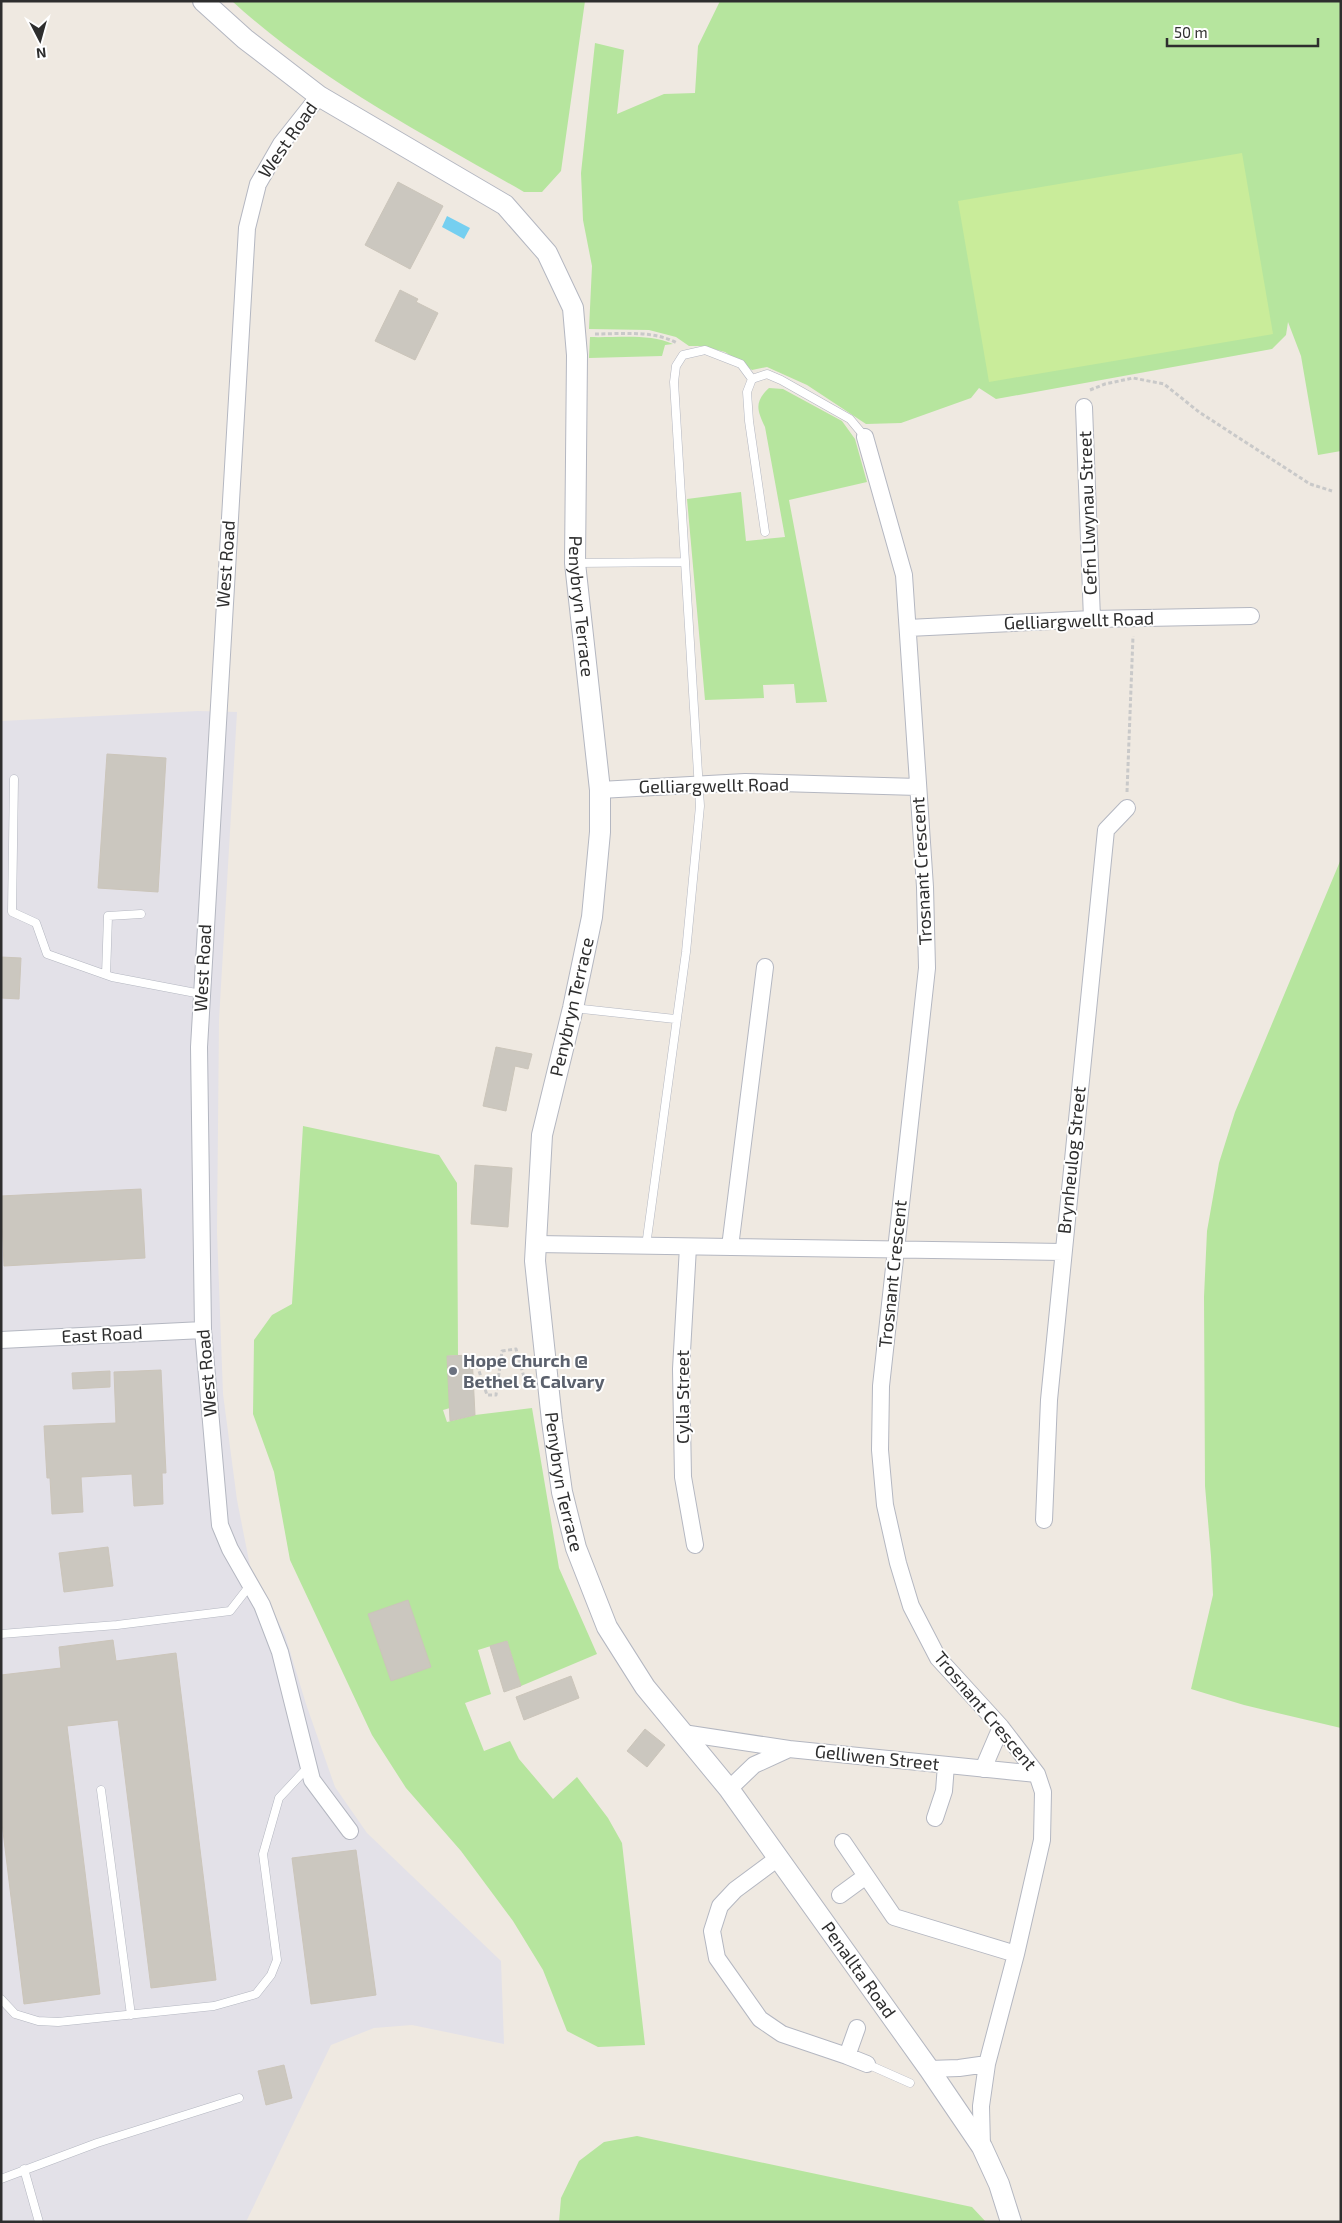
<svg xmlns="http://www.w3.org/2000/svg" width="1342" height="2223" viewBox="0 0 1342 2223" font-family="'Exo 2',sans-serif">
	<rect width="100%" height="100%" fill="#efe9e1"/>
	<path fill="#e3e1e8" d="M198 711 237 712 219 1020 217 1232 223 1394 237 1500 250 1566 285 1635 306 1704 335 1787 367 1833 501 1961 504 2044 412 2025 374 2028 331 2045 246 2222H1V721Z"/>
	<path fill="#b6e59e" d="M232 1H585L561 171 542 192H524C423 134 318 80 232 1Z
		M720 1H1341V451L1318 455 1301 356 1288 322 1286 335 1272 349 996 399 979 388 971 398 901 423 866 424 807 385 767 367 752 370 725 352 702 346H689L676 337 649 330 589 329 592 266 583 220 581 173 595 43 624 50 617 114 664 94 695 93 698 46Z
		M590 337C616 338 649 333 673 344L665 345 662 356 589 358Z
		M769 388 783 389 842 421 855 439 867 482 789 500 827 702 796 703 794 684 763 685 764 698 705 700 687 499 741 492 746 541 785 537 765 427C757 410 754 402 769 388Z
		M1341 859V1728L1244 1705 1191 1689 1213 1595 1211 1556 1205 1486 1204 1297 1207 1231 1219 1163 1235 1112Z
		M303 1126 439 1155 457 1183 458 1355 447 1356 450 1408 443 1410 447 1422 475 1415 532 1408 559 1568 597 1654 521 1686 507 1641 478 1650 491 1694 465 1703 484 1751 510 1741 519 1759 553 1799 577 1777 608 1818 622 1843 645 2045 598 2047 567 2031 543 1970 513 1921 461 1851 406 1788 372 1735 290 1560 274 1472 253 1414 254 1340 272 1315 292 1304Z
		M637 2136 972 2207 986 2222H559L561 2198 579 2161 604 2142Z"/>
	<path fill="#c9ec9a" d="M1242 153 1273 334 989 382 958 201Z"/>
	<path fill="#75cff0" d="M447 216 470 228 464 239 442 227Z"/>
	<path fill="#cbc7bf" stroke="#cbc5ba" d="M398 182 443 206 410 269 365 245Z
		M400 290 418 299 416 302 438 313 415 360 375 341Z
		M107 754 166 758 158 892 98 888Z
		M1 957 21 958 19 999 1 998Z
		M496 1047 532 1054 528 1069 515 1066 506 1111 483 1106Z
		M475 1165 512 1168 508 1227 471 1224Z
		M141 1189 145 1258 4 1266 1 1196Z
		M472 1355 475 1415 450 1421 447 1356Z
		M161 1370 166 1473H162L163 1504 134 1506 132 1474 81 1477 83 1512 52 1514 50 1478H47L44 1426 116 1423 114 1372Z
		M110 1371V1387L73 1389 72 1373Z
		M108 1547 113 1586 64 1592 59 1553Z
		M408 1600 431 1667 391 1681 368 1614Z
		M113 1640 116 1661 176 1653 216 1980 151 1988 118 1720 67 1726 100 1994 24 2004 1 1815V1675L61 1668 59 1647Z
		M507 1641 521 1686 504 1692 490 1646Z
		M571 1676 579 1698 524 1720 516 1697Z
		M645 1729 665 1745 647 1767 627 1751Z
		M356 1850 376 1995 311 2004 292 1858Z
		M284 2065 292 2098 266 2105 258 2071Z"/>
	<g fill="none" stroke-linecap="round" stroke-linejoin="round">
		<defs>
			<path id="service" d="M765 532 749 421 747 392 752 379 767 374 781 380 850 419 865 437
				M576 563 684 562
				M14 779 12 912 36 923 47 954 112 977 201 994
				M106 975 108 916 141 914
				M573 1008 675 1019
				M646 1246 686 952 700 806 674 382 676 366 683 355 705 350 741 364 752 379
				M1 1634 117 1625 230 1611 251 1584
				M101 1790 131 2015
				M1 1999 15 2014 38 2021 58 2022 214 2006 256 1994 271 1975 277 1960 263 1854 279 1798 308 1767
				M867 2064 910 2083
				M24 2169 39 2222
				M1 2179 97 2143 239 2098"/>
			<path id="minor" d="M319 96 281 144 258 184 247 228 199 1047 203 1330 220 1525 230 1549 262 1605 280 1652 312 1780 350 1831
				M1084 407 1092 619
				M865 437 904 575 925 887 927 968 881 1386 880 1450 885 1505 898 1563 911 1606 938 1658 1001 1727 1037 1774 1043 1792 1042 1840 1016 1954 987 2064
				M908 628 1092 619 1251 616
				M600 790 745 782 918 787
				M536 1244 1063 1252
				M688 1247 681 1369 683 1477 695 1545
				M730 1247 765 967
				M1 1340 203 1330
				M1044 1520 1049 1400 1106 830 1127 808
				M683 1733 789 1749
				M983 1769 1001 1727
				M729 1789 754 1765 789 1749 1037 1774
				M935 1818 944 1791 946 1765
				M843 1842 894 1917 1016 1954
				M778 1858 735 1890 720 1906 712 1931 717 1958 760 2019 782 2034 847 2056
				M840 1895 866 1876
				M857 2028 847 2056 867 2064
				M929 2069 959 2068 987 2064 981 2106 982 2147"/>
			<g id="tertiary">
				<path id="s1" d="M203 1 245 39 319 96 505 205 547 253 573 308 577 355 575 563 600 790V832L592 917 573 1008 542 1135 535 1261 552 1421 562 1492 576 1548 607 1627 645 1687 729 1789 929 2069 982 2147 999 2184 1011 2222"/>
			</g>
		</defs>
		<use href="#service" stroke="#b4b7c1" stroke-width="9"/>
		<use href="#minor" stroke="#b4b7c1" stroke-width="18"/>
		<use href="#tertiary" stroke="#b4b7c1" stroke-width="22"/>
		<path stroke="#c9c9c9" stroke-width="3" stroke-dasharray="4 2.5" stroke-linecap="butt" d="M595 334C622 334 653 330 677 343
			M1090 390 1105 384 1133 378 1164 384 1199 412 1310 484 1332 491
			M1127 792 1133 636
			M475 1359 487 1395H496L502 1351 516 1349 526 1384"/>
		<use href="#service" stroke="#fff" stroke-width="8"/>
		<use href="#minor" stroke="#fff" stroke-width="16"/>
		<use href="#tertiary" stroke="#fff" stroke-width="20"/>
	</g>
	<circle fill="#6b7280" stroke="#fff" stroke-width="2" cx="453" cy="1371" r="5"/>
	<g text-anchor="middle" stroke-width="4" stroke-linejoin="round" paint-order="stroke">
		<g font-size="18" fill="#2e2e2e" stroke="#fff">
			<text transform="translate(288 140) rotate(-55)" y="6">West Road</text>
			<text transform="translate(1088 513) rotate(-92)" y="6">Cefn Llwynau Street</text>
			<text transform="translate(226 564) rotate(-86)" y="6">West Road</text>
			<text dy="6" stroke="none"><textPath href="#s1" startOffset="789">Penybryn Terrace</textPath></text>
			<text transform="translate(1079 621) rotate(-2)" y="6">Gelliargwellt Road</text>
			<text transform="translate(714 786) rotate(-1)" y="6">Gelliargwellt Road</text>
			<text transform="translate(922 871) rotate(-93)" y="6">Trosnant Crescent</text>
			<text transform="translate(203 968) rotate(-87)" y="6">West Road</text>
			<text transform="translate(572 1007) rotate(-77)" y="6">Penybryn Terrace</text>
			<text transform="translate(1072 1160) rotate(-84)" y="6">Brynheulog Street</text>
			<text transform="translate(893 1274) rotate(-84)" y="6">Trosnant Crescent</text>
			<text transform="translate(102 1335) rotate(-3)" y="6">East Road</text>
			<text transform="translate(207 1373) rotate(-95)" y="6">West Road</text>
			<text transform="translate(683 1397) rotate(-90)" y="6">Cylla Street</text>
			<text dy="6" stroke="none"><textPath href="#s1" startOffset="1674">Penybryn Terrace</textPath></text>
			<text transform="translate(985 1711) rotate(50)" y="6">Trosnant Crescent</text>
			<text transform="translate(877 1758) rotate(6)" y="6">Gelliwen Street</text>
			<text dy="6" stroke="none"><textPath href="#s1" startOffset="2252">Penallta Road</textPath></text>
		</g>
		<g font-size="18" font-weight="bold" fill="#5b616d" stroke="#fff" text-anchor="start">
			<text x="463" y="1367">Hope Church @<tspan x="463" dy="21">Bethel &amp; Calvary</tspan></text>
		</g>
	</g>
	<rect width="1342" height="2223" fill="none" stroke="#2e2e2e" stroke-width="5"/>
	<g transform="translate(40 40) rotate(174)" stroke="#ffffff" stroke-width="4" paint-order="stroke">
	<path d="M0-4L9 19L0 12L-9 19Z" fill="#2e2e2e"/>
	<text y="-8" font-size="14" font-weight="bold" text-anchor="middle" fill="#2e2e2e">N</text>
	</g>
	<path d="M1167 38v8h151v-8" fill="none" stroke="#2e2e2e" stroke-width="2.5"/>
	<text x="1174" y="38" font-size="15" fill="#2e2e2e" stroke="#ffffff" stroke-width="4" paint-order="stroke">50 m</text>
</svg>
